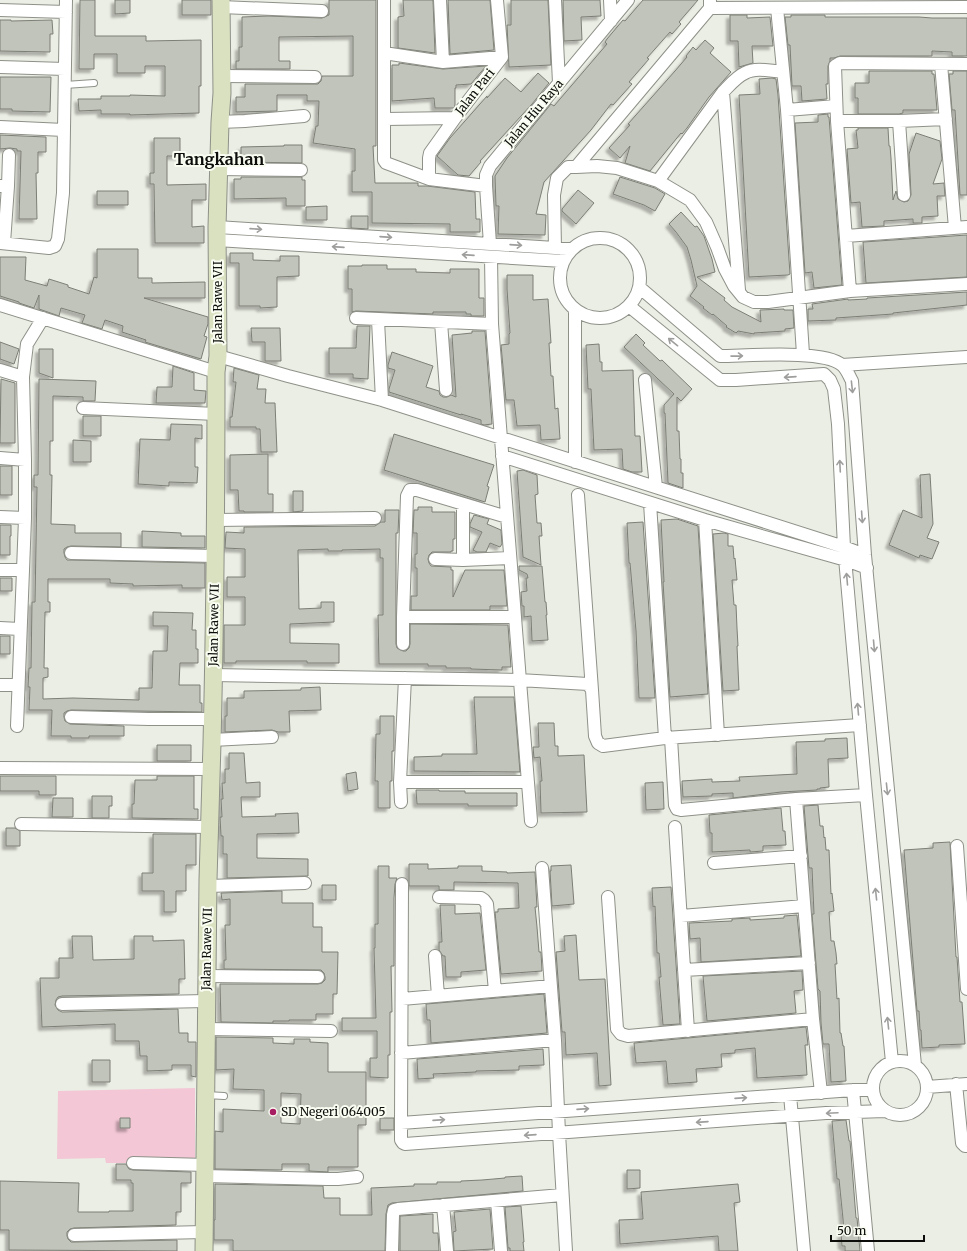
<svg xmlns="http://www.w3.org/2000/svg" width="967" height="1251" viewBox="0 0 967 1251" font-family="Merriweather,serif">
	<defs>
		<filter id="shadow"><feDropShadow dx="-3.5" dy="3.5" stdDeviation="1" flood-color="#0004"/></filter>
	</defs>
	<rect width="100%" height="100%" fill="#ebeee4"/>
	<path fill="#f3c7d6" d="M195 1088V1163H106L105 1158 57 1159 58 1091Z"/>
	<path fill="#c1c4ba" stroke="#7d7f76" fill-rule="evenodd" filter="url(#shadow)" d="M80 0H95V36H146V41L201 40V86H199V113L130 115V114H101V110L79 111 78 99H101V96H130V95L165 96V66H145V73H117V54H94V69H79Z
		M115 0H130V13L115 14Z
		M182 0H211V15H182Z
		M329 0H376V146H373L375 183H418V186H427L475 192 476 219H480V232H450V224L372 223V192H352V171H355V149L313 143 316 126H318L319 101H307V95H277V111L236 112V97H245V84H318L321 81 322 76H353V36L279 37V61H290V69H236V61H239V47H242V17L268 16 322 18 329 15Z
		M403 0H433L435 53 398 48V17L404 16Z
		M448 0H490L494 50 450 54Z
		M511 0H548L551 65 509 67 507 25H511Z
		M563 0H600L601 16 581 17 582 40 564 41Z
		M643 0H698L679 22 681 24 672 34 670 32 647 58 649 59 629 82 632 84 613 105 611 104 591 130 544 182 536 214 546 215 545 235 498 234 499 206H496L495 176 507 158 551 104 554 106 607 44 605 42 607 39 623 20 625 21Z
		M730 15H747V18L770 17 773 46H752L753 63 739 67 738 41H730Z
		M791 15H825V17H919L932 18H967V56H952V52L932 51V56H840L834 58H830V61L828 66V84H826L827 99 802 101 801 86H792L790 45H788L785 17H791Z
		M0 20H11V21L52 20 53 34H50V52L0 51Z
		M705 40 714 48 710 53 731 72 709 97 687 128 682 134 681 133 650 171 625 163 630 146 620 158 609 148 630 125 628 124 675 71 687 57 686 56 693 47 696 50Z
		M399 63 443 69 486 66 471 84 456 85V88H455V105L454 108H435L434 98 392 101V65H399Z
		M869 71H932V74H934L937 110H903V113L899 114H858V98H855V83H869Z
		M953 71H967V195H960L955 110H952L949 74H953Z
		M538 73 549 83 532 104 480 161 481 162 469 176 458 175 437 156 450 138 487 96V98L505 78 521 92Z
		M0 77H51L50 112 12 111V109H0Z
		M772 78 776 79 778 95 790 274 788 275 749 277 739 95 760 94 759 79Z
		M828 114V117H829L842 285 814 288 812 272 805 273 795 123 818 122V115Z
		M858 128H888L889 146H890L891 158 893 200 896 191 898 199 904 202 908 201 911 195 909 154 916 133 940 141 942 159 933 184 944 183 945 196H937L938 216 922 217V223H913V219L884 221V226L862 227 860 202 851 203 847 149 858 148 856 130H858Z
		M0 135 46 137V152H38V173H36L37 219H19L21 151H17V149L10 148 0 149Z
		M154 138H180V156H167V185L206 184V200H192V227L204 226V243H155L154 184H150V173H154Z
		M284 145H302V163L241 162V147L284 146Z
		M241 177H302V180H305V206H286V198L234 199V179H241Z
		M620 177 655 188 665 194 655 211 644 205 613 194Z
		M578 190 594 203 576 224 562 211V209Z
		M97 191H128V205H97Z
		M327 206V220H306V207Z
		M681 212 695 227 697 226 704 236 712 259 715 272 697 277 725 298 724 300 732 307 761 322 760 310 784 309V310H793L794 328 785 329V331L754 333V334L738 331 736 333 726 327 727 326 713 314 712 315 703 308 704 307 690 296 697 286 691 260 687 247 676 232 669 224Z
		M351 216H368V229L351 228Z
		M967 235V277L866 283 863 242Z
		M97 249H138V278H152V283L205 282V298H144L208 317V324L204 336 207 337 201 359 145 342 146 340 122 332 123 326 105 320 102 329 82 323 85 315 61 308 59 316 39 309V295L34 308 19 303V302L0 296V257H26L25 280 47 286 49 279 68 285V287L89 294 94 277 97 278Z
		M230 253H253V260L280 261V256H299V276L277 277V307L260 308V306H239V263H230Z
		M362 265H387V269H416V272L450 273V269H479V298H484V316H471V314H466V312H433V314L356 311 352 312V289H348V266H362Z
		M507 275H533V300L548 299 551 343H549L551 376H553L555 409 558 408 560 439 541 440 540 425 517 426 514 400H506L501 345 509 344V334L510 333 507 289Z
		M967 292V305L893 313V314L836 318V320L808 321V309H813L812 304 848 299V300L867 299V298Z
		M357 326H370L368 379 353 378V374H329V348H356Z
		M251 328H280L281 361H265V342H252Z
		M472 331H485L492 424 484 425 481 424V420L461 414V415L389 392V389L395 370 388 368V365L392 352 433 366 426 387 439 391 440 395 443 397H447L451 395 456 397 452 335 472 333Z
		M636 334 645 343 643 345 660 361 662 360 692 389 681 401 677 397V431H679L680 459H681V473H683V488L668 483 665 413H664V405L674 394 624 347Z
		M0 342 19 349 14 364 0 359Z
		M599 344 600 362H602V371L633 370 635 436H640L642 472H632L623 469 622 449 594 450 591 389H588L586 345Z
		M39 349H53V378L39 373Z
		M173 366 194 373V390L206 391 205 403H156L157 387H172Z
		M234 368 259 375 257 389H266L265 403H275L277 452H261L260 429H256V427H230V417H232L236 382H233Z
		M1 379 15 383V443H0Z
		M39 379 96 381 95 401H83V397L53 396V441H50V475H52L51 524 75 525V533H121V547L71 546 67 547 64 549V553L65 557 67 560H71L205 563V588H182V585L133 586V584L110 583V579H48V602H50V612H45L44 668H48V677L43 678V699L73 698 139 700V688H152L153 651H167L168 626H153V612L193 613 192 630H196V649H198V663H180L179 685H200V703H202V712L71 710 67 711 64 713V717L65 721 70 724 124 726V736H89V738H71V736H51L52 710H29L30 687H28L29 668H31L32 602H35L37 487H34V475H38Z
		M83 416H101V436H83Z
		M171 424 202 425V439L195 438V467H198L197 483 169 482V486L138 484 140 439 170 440Z
		M394 434 494 465 487 486 489 487 485 502 384 470Z
		M73 440 91 441V462H73Z
		M268 454V494H273V512H244V511H239L238 490H230V455Z
		M0 466H12V495H0Z
		M523 470 537 475 538 494 535 495 537 523H541L542 536H539L541 565 523 557 517 471Z
		M930 474 933 524 927 538 939 542 932 559 920 555 919 558 889 545 903 510 922 518 920 475Z
		M293 491H303V511L293 512Z
		M418 507H432V512H455V539H453V551H451V552H432L429 555 428 559 429 563 431 566 451 567V570H453V597L465 570H504L507 606H490V610H411V596H417V568H415V554H417V533H413L414 510H418Z
		M385 510H399L398 533H396V644L397 648 403 651H406L409 648 410 644V624L508 625 511 667H502V670L471 669V668H446V666H428V664H379L378 615H383V558H380V549L342 550V551H328V549L298 550 299 609 321 608V602H334V622L290 624V643L339 644V663H307V661H236V663H224V625H245V597H227V577H245V549L225 548 226 532 244 533V527L375 526 381 522H385Z
		M474 515 489 519 487 524 501 530 502 544 500 547 490 543 486 552H477L473 550 482 532 470 527V524Z
		M677 519 698 526 708 694 670 697 663 582H664L661 520Z
		M643 522 655 698H639L636 631 630 563H629L627 523Z
		M0 525H11V536H10V555H0Z
		M142 531 181 533V536H205V548L142 547Z
		M724 533 728 534V546H733L734 559 735 558 737 580H732L734 605H736L737 628 738 646H737L739 690 723 691 713 534Z
		M519 566H542L545 602H546L547 615H546L548 640 532 641 531 616 524 617V606H522L521 592 527 591 526 578H528L527 574 519 570Z
		M0 578H12V591H0Z
		M0 636H10V654H0Z
		M320 687 321 710 289 711 290 732H278L272 730 225 732V716H227V698H244V691L301 690V688Z
		M474 697H514L520 772 414 771V757L442 756V754H477Z
		M380 716H394V751H392V781H390V808H378V781H375L376 734H380Z
		M538 723H554L555 746H558V756L584 755 587 812 541 813 540 781H542L540 757 534 758 533 747H539Z
		M847 738 848 758 828 759 829 787 820 788V789H817V790L781 792 733 798V793L712 794V796L683 797 682 781 712 779V782L740 781 739 777 797 774 796 742 825 741V739Z
		M157 745H191V761H157Z
		M229 753H244L246 783 260 782V797H241L242 817 276 816 275 814 298 813 299 833 257 834V858L308 859V876L227 878V854H223V836H221L220 817H222L221 799H223L222 783H225V769H229Z
		M356 772 358 789 348 791 346 774Z
		M0 776H56V795H39V791H0Z
		M157 776H194V809H198V819L132 818V804H134L135 780H157Z
		M663 782 664 809 646 810 645 783Z
		M416 790H439V791H465V793H517V806H468V804H417Z
		M92 796H112V806H109V818H92Z
		M53 798H73V817H52Z
		M818 805 820 826H823L824 838 825 837 826 850H829L831 894 832 893 834 911 829 912 831 941H834L836 953 837 964H835L837 999 839 998 840 1033H841L843 1046H844L846 1081 831 1082 829 1044H823L821 1023 820 991 818 989 812 914H814L812 868H809L804 806Z
		M781 808 783 831H785L786 845 763 846V851L750 852V850L712 852V833H710L709 815Z
		M6 828H15L20 831V846H6Z
		M153 834H196V865H186V891H176V912H164V891H142V873H153Z
		M950 842 956 957H957L960 1002H962L965 1044 939 1045V1047L922 1048 921 1030H920L919 1011H917L904 850 933 848V843Z
		M409 864H428V869L458 868V866H482V871L507 872V873L535 872 537 907H535L537 927 539 952H541L542 971 501 974 495 912H498V909L519 908 518 883 454 882V890H439V886H409Z
		M571 865 574 904 552 906 550 871H551V866Z
		M378 866H389V878H397L395 884 394 898V966H391L392 1012H390V1055H388V1078L370 1077V1058H377V1031H342V1018H376L374 948H375V924H378Z
		M322 885H336V900H322Z
		M671 887 680 1024 663 1025 659 977H661L659 953H657L655 906 653 907 652 888Z
		M282 891V903H313V927H322V952H338L337 994H333V1014H316V1020H289V1021H273V1023L221 1022 220 984H318L322 983 325 980V977L324 973 321 970H318L224 969V960H226L225 925H230V899L222 900 221 893Z
		M440 905H455V914L480 913 486 970 461 972V977H446L445 956H443L439 950V942H442Z
		M797 915 801 956 701 962 700 938 690 939 689 923 732 921V919L750 918V920L784 918V916Z
		M576 935 579 980 605 979 611 1085 599 1086 597 1053 566 1055 565 1032H562L556 952 565 951 564 936Z
		M72 936H92L93 960 134 959V936H153V941L184 940 185 979H179V994L62 996 58 997 56 1000 55 1005 58 1010 62 1012 178 1009 179 1033H188V1042H196V1077L191 1076V1065H172V1070L147 1071V1056H140L139 1041H115V1024L42 1027 40 978H59V958H73Z
		M802 971 803 990 794 991 796 1013 707 1021 703 976Z
		M544 994 547 1033 431 1043 430 1020H427L426 1004Z
		M806 1027 808 1045H805L807 1075 757 1078 755 1048 735 1050V1053L721 1054 722 1067 696 1069 697 1082 668 1084 666 1061 636 1063 634 1043Z
		M216 1037 273 1038V1043L294 1044V1039H310V1042L328 1043V1072H366V1125H358V1167H328V1172L309 1171V1164H282V1170L215 1169V1131L223 1132V1109L264 1111V1090L233 1089 234 1069 216 1070ZM281 1093 301 1094 300 1124 281 1123Z
		M543 1049 544 1065 519 1066V1070L476 1071V1072L433 1074 434 1078 418 1079 417 1059Z
		M92 1060H110V1082H92Z
		M120 1118H130V1128H120Z
		M380 1118H394V1130H380Z
		M846 1120 849 1141H850L856 1218H857L860 1251H845V1246H842L841 1234H844L843 1219 839 1179H837L832 1121Z
		M116 1164H126L129 1169 133 1170 191 1172V1183H181V1212H176V1225L74 1228 70 1229 67 1232V1236L68 1239 71 1242H74L177 1240V1251L9 1250V1230H0V1181L79 1183 78 1212H109V1211H133V1183H131V1180H116Z
		M627 1170H640V1188L627 1189Z
		M522 1176 523 1191 392 1203 388 1205 386 1214 385 1251H233V1240H214V1220H215V1184L323 1186 324 1198H340V1215H372L371 1188 414 1186V1184H437V1182H461V1181L482 1180 505 1178V1177Z
		M738 1184 740 1202 734 1203 738 1251H719L718 1236 620 1244 619 1220 643 1219 641 1192Z
		M521 1206 524 1242H523L524 1251H510V1248H508L505 1207Z
		M490 1209 493 1249 454 1251 453 1232 456 1231 454 1212Z
		M433 1214V1233H438L439 1251H400V1216Z"/>
	<g fill="none" stroke-linecap="round" stroke-linejoin="round">
		<defs>
			<path id="lane" d="M65 85 94 83
				M206 1095 224 1096"/>
			<path id="street" d="M384 0V160L386 163 429 179 486 186
				M555 0 559 83
				M610 0 611 21
				M710 1V8L967 7
				M221 7 322 11
				M777 8 787 110 803 354
				M0 10 66 12
				M384 53 443 62 440 0
				M443 62 502 57
				M941 64 955 228
				M0 67 65 69
				M222 76 315 77
				M723 92 739 290
				M787 110 836 106
				M385 119 455 118
				M837 121H899L946 119
				M899 121 904 195
				M220 122 245 121 304 116
				M0 127 64 130
				M576 167 597 166 617 168 658 181 690 200 706 222 717 247 725 269 734 286 743 297 754 302H768L850 291 967 284
				M219 169 301 170
				M429 179V158L430 153 455 118 502 57 497 0
				M658 181 723 92C729 86 736 77 745 73 756 67 771 71 783 72
				M0 186H8L4 243
				M8 186 9 155
				M217 227 571 249
				M846 236 967 227
				M560 278a40 40 0 1 1 80 0a40 40 0 1 1-80 0Z
				M217 240 563 261
				M0 243 49 248 55 246 58 239 63 193 66 0
				M490 244 486 186V175L490 166 628 0
				M555 248 554 195 557 178 568 167H576L710 8
				M491 257 492 324 531 821
				M639 287 720 356C746 356 824 349 842 365 847 369 849 376 852 381L865 555 915 1065
				M850 291 837 121 835 66 840 63 967 64
				M0 305 216 372
				M629 306 720 380H736L824 374 830 380 834 389 838 424 844 547 866 795 892 1062
				M575 311V462
				M356 318 492 324
				M378 320 382 400
				M441 322 446 390
				M218 356 288 376 382 400 844 547 865 555
				M842 365 967 357
				M0 370 23 377 25 460V518L17 726
				M23 377 27 344 43 318
				M645 380 656 487
				M83 408 216 414
				M502 456 705 520 846 560 867 568
				M0 458 25 460
				M578 495 592 690
				M650 503 665 738
				M0 517 25 518
				M507 517 417 490H410L407 496 403 617H515
				M216 520 375 518
				M705 520 718 735
				M71 553 215 556
				M435 559 463 560 510 558
				M463 560V504
				M0 570H23
				M0 628 20 629
				M403 644V617
				M213 675 519 680 588 684 592 690 595 736 598 743 603 746 665 738 860 725
				M0 685H18
				M71 717 149 719H213
				M671 738 675 805 677 809 681 810 796 799 866 795
				M212 740 272 737
				M0 768 212 769
				M400 782H527
				M401 802 400 782 405 678
				M21 824 209 827
				M675 827 688 1031
				M957 846 967 989
				M714 863 801 856
				M542 868 555 1040 559 1133 566 1251
				M402 884 401 1123V1140L403 1143 405 1144 826 1113 885 1111
				M208 886 305 883
				M439 897 481 898 484 900 487 904 495 991
				M608 897 617 1029 621 1034 628 1036 813 1019 796 799
				M681 916 804 906
				M435 956 438 996
				M684 970 809 963
				M207 976 318 977
				M402 999 551 986
				M62 1004 206 1001
				M813 1019 821 1093
				M206 1029 331 1031
				M401 1053 555 1040
				M873 1088a27 27 0 1 1 54 0a27 27 0 1 1-54 0Z
				M956 1084 962 1143 965 1146H967
				M927 1087 967 1084
				M853 1090 868 1251
				M790 1095 804 1251
				M401 1123 853 1090H873
				M133 1163 206 1165
				M205 1176 327 1179H338L357 1177
				M497 1201 501 1251
				M443 1205 447 1251
				M74 1235 204 1232
				M392 1251 393 1215 394 1210 398 1209 562 1195"/>
			<path id="secondary" d="M204 1251C206 1127 206 1004 208 880 209 834 211 789 212 743 215 619 216 496 216 372L218 356 217 227 220 122 222 93 221 0"/>
		</defs>
		<use href="#lane" stroke="#8e9188" stroke-width="8"/>
		<use href="#street" stroke="#8e9188" stroke-width="14"/>
		<use href="#secondary" stroke="#8e9188" stroke-width="19"/>
		<use href="#lane" stroke="#fff" stroke-width="6"/>
		<use href="#street" stroke="#fff" stroke-width="12"/>
		<use href="#secondary" stroke="#dae1c1" stroke-width="17"/>
	</g>
	<defs><path id="oneway-shaft" d="M-6 0H5M1.5-3L5.5 0L1.5 3" fill="none" stroke-width="1.6" stroke-linecap="round" stroke-linejoin="round"/></defs>
	<g stroke="#9e9e9d">
		<use href="#oneway-shaft" transform="translate(256 229) rotate(4)"/>
		<use href="#oneway-shaft" transform="translate(386 237) rotate(4)"/>
		<use href="#oneway-shaft" transform="translate(516 245) rotate(4)"/>
		<use href="#oneway-shaft" transform="translate(338 247) rotate(-176)"/>
		<use href="#oneway-shaft" transform="translate(468 255) rotate(-176)"/>
		<use href="#oneway-shaft" transform="translate(673 342) rotate(-141)"/>
		<use href="#oneway-shaft" transform="translate(737 356) rotate(-1)"/>
		<use href="#oneway-shaft" transform="translate(790 377) rotate(176)"/>
		<use href="#oneway-shaft" transform="translate(852 387) rotate(84)"/>
		<use href="#oneway-shaft" transform="translate(840 466) rotate(-93)"/>
		<use href="#oneway-shaft" transform="translate(862 517) rotate(86)"/>
		<use href="#oneway-shaft" transform="translate(847 579) rotate(-95)"/>
		<use href="#oneway-shaft" transform="translate(874 646) rotate(85)"/>
		<use href="#oneway-shaft" transform="translate(858 709) rotate(-95)"/>
		<use href="#oneway-shaft" transform="translate(887 789) rotate(84)"/>
		<use href="#oneway-shaft" transform="translate(876 894) rotate(-96)"/>
		<use href="#oneway-shaft" transform="translate(888 1023) rotate(-96)"/>
		<use href="#oneway-shaft" transform="translate(741 1098) rotate(-4)"/>
		<use href="#oneway-shaft" transform="translate(583 1109) rotate(-4)"/>
		<use href="#oneway-shaft" transform="translate(832 1113) rotate(177)"/>
		<use href="#oneway-shaft" transform="translate(439 1120) rotate(-4)"/>
		<use href="#oneway-shaft" transform="translate(702 1122) rotate(176)"/>
		<use href="#oneway-shaft" transform="translate(530 1135) rotate(176)"/>
	</g>
	<circle fill="#a81e63" stroke="#f8fcf1" stroke-width="1.5" cx="273" cy="1112" r="4"/>
	<g text-anchor="middle" stroke-width="4" stroke-linejoin="round" paint-order="stroke">
		<g font-size="12" fill="#0c0d0a" stroke="#f8fcf1">
			<text transform="translate(475 92) rotate(-52)" y="4">Jalan Pari</text>
			<text transform="translate(534 113) rotate(-50)" y="4">Jalan Hiu Raya</text>
			<text transform="translate(218 302) rotate(-90)" y="4">Jalan Rawe VII</text>
			<text transform="translate(214 625) rotate(-89)" y="4">Jalan Rawe VII</text>
			<text transform="translate(207 949) rotate(-89)" y="4">Jalan Rawe VII</text>
		</g>
		<g font-size="12" fill="#0c0d0a" stroke="#f8fcf1" text-anchor="start">
			<text x="281" y="1116">SD Negeri 064005</text>
		</g>
		<g font-size="16" font-weight="bold" fill="#0c0d0a" stroke="#f8fcf1">
			<text x="219" y="165">Tangkahan</text>
		</g>
	</g>
	<path d="M831 1235v6h93v-6" fill="none" stroke="#0c0d0a" stroke-width="2"/>
	<text x="837" y="1235" font-size="12" fill="#0c0d0a" stroke="#f8fcf1" stroke-width="3" paint-order="stroke">50 m</text>
</svg>
